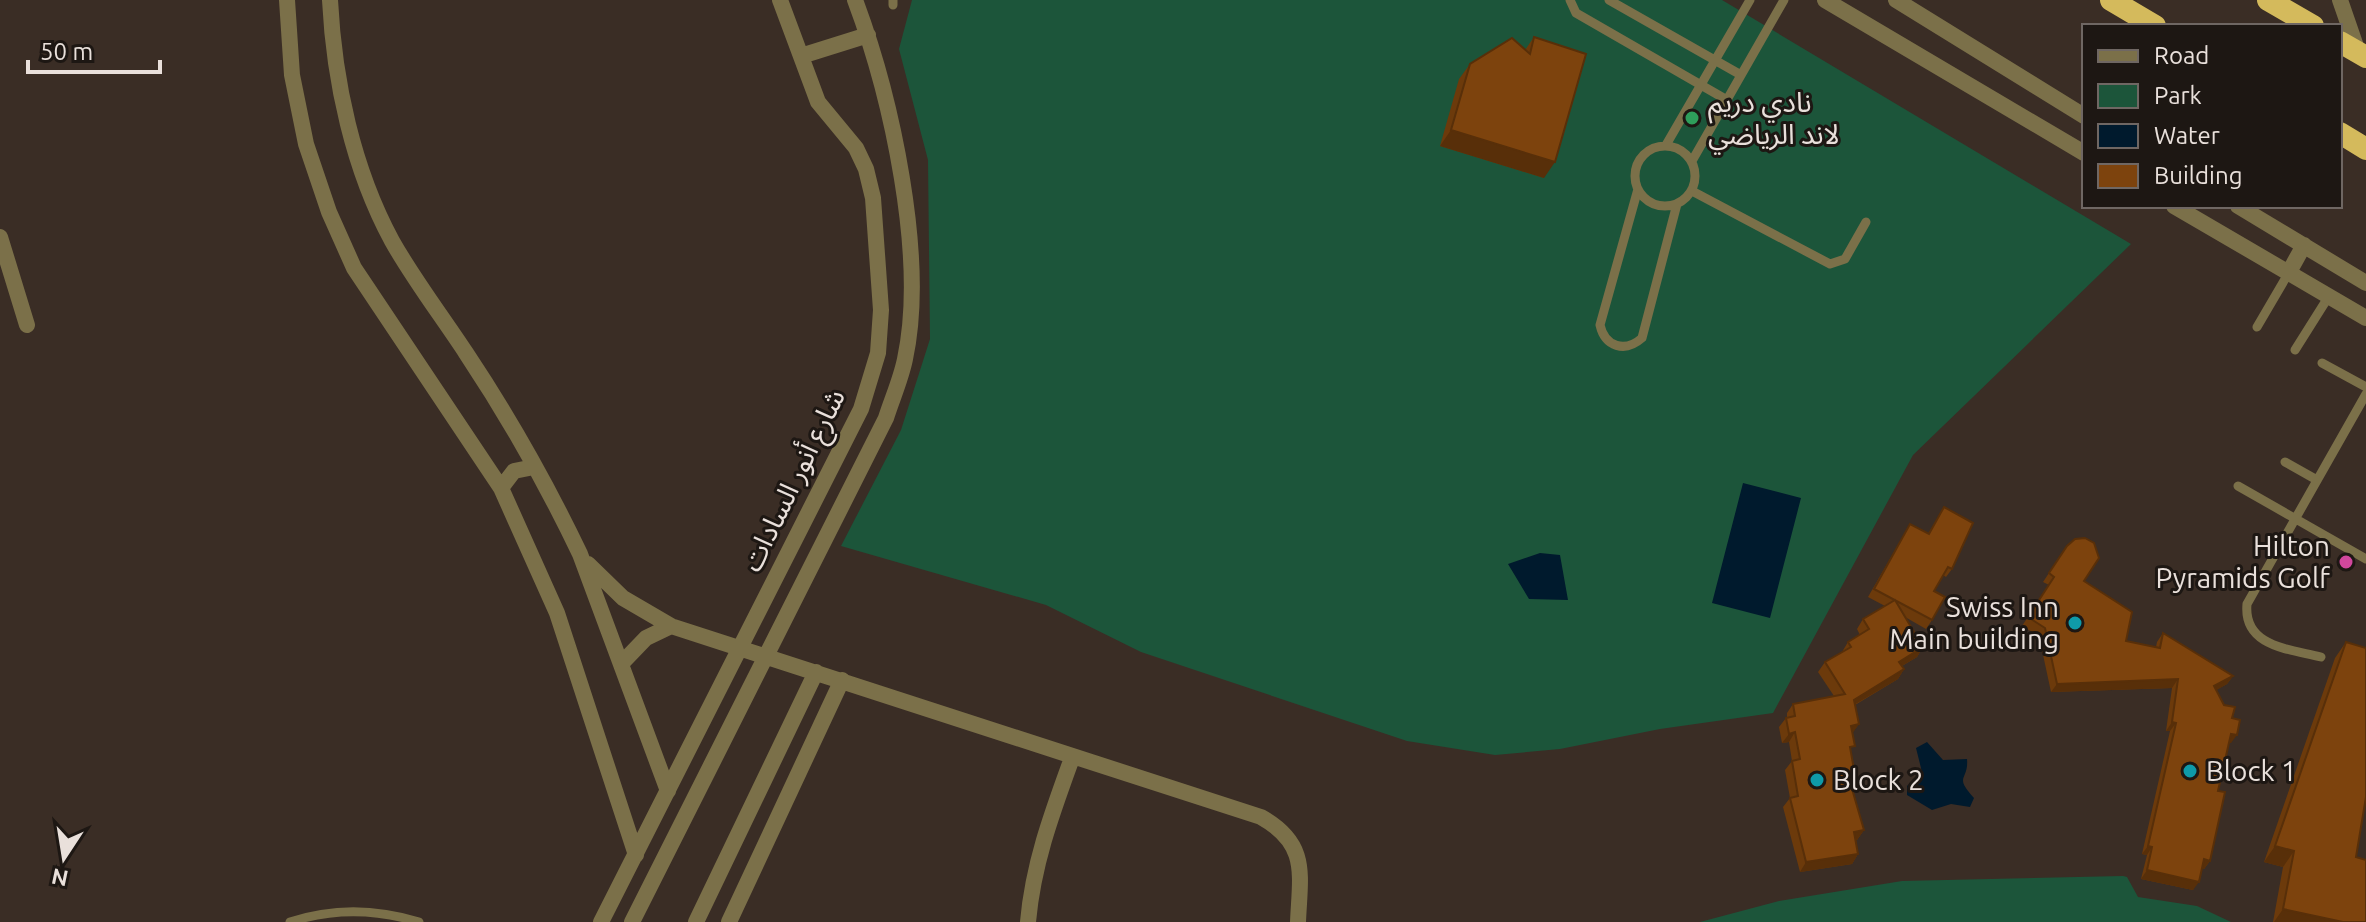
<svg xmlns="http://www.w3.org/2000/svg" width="2366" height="922" viewBox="0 0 2366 922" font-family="Ubuntu,'Noto Sans Arabic',sans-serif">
	<rect width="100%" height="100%" fill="#3a2d25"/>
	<path fill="#1c553a" d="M912 0H1722L2131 244 1913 455 1773 713 1660 729 1560 749 1495 755 1407 741 1141 652 1046 605 841 546 901 430 930 339 928 160 899 49Z
		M2123 876 2127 877 2138 897 2197 906 2231 922H1700L1779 901 1902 881Z"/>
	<path fill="#001a2d" d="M1743 483 1801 498 1770 618 1712 603Z
		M1540 553 1560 555 1568 600 1529 599 1508 564Z
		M1927 742 1943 760 1967 759C1969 781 1953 775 1974 798L1970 807 1951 804 1932 810 1907 795V786L1922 772 1916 748Z"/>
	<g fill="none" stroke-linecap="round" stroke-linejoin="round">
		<path stroke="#7b7049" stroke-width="9" d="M893 0V5
			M1570 0 1576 13 1727 100
			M1609 0 1741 75
			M1666 145 1750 0
			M1635 176a30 30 0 1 1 60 0a30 30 0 1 1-60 0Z
			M1692 161 1784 0
			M1638 189 1600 325C1605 347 1625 353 1642 338L1677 204
			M1692 191 1830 264 1845 259 1866 222
			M2257 327 2288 274
			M2295 350 2329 296
			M2322 363 2366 387
			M2285 462 2317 480
			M2238 486 2366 559
			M2321 657C2290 649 2243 647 2247 604L2366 394
			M290 922C332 908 377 909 419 922"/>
		<path stroke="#7b7049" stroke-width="16" d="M287 0 292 75 306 144 329 212 354 268 501 488 557 613 636 855
			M330 0C334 81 353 169 392 241 414 280 441 315 466 353 508 416 547 485 580 554L668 791
			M2340 0 2358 52
			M801 56 868 35
			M0 237 27 325
			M501 488 514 471 534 467
			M588 564 623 598 671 626 1261 817C1309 844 1300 874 1298 922
			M621 664 646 638 671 626
			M601 922 861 409 878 353 881 310 873 198 866 169 856 148 818 102 780 0
			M632 922 886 418C892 399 901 379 905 359 927 257 891 96 855 0
			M696 922 816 672
			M729 922 842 680
			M1028 922C1033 864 1052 813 1072 758"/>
		<path stroke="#7b7049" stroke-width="16" d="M1825 0 2084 153
			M1896 0 2084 116
			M2174 206 2366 318
			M2238 206 2366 283
			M2288 274 2304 245"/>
		<path stroke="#d4ba5c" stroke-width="22" d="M2111 0 2155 26
			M2268 0 2313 26
			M2340 42 2366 57
			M2340 133 2366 149"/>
	</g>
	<path fill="#6c3a0b" d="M1534 37 1544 178 1440 146 1459 79 1470 64 1525 50Z
		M1944 507 1952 569 1946 577 1943 575 1934 591 1932 620 1926 629 1905 617 1923 647 1917 657 1902 666 1904 669 1898 679 1855 705 1859 724 1852 733 1850 752 1852 787 1864 830 1857 840H1856L1858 854 1852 864 1800 872 1783 807 1790 798 1785 770 1792 761 1789 742 1782 743 1779 727 1786 718 1787 717V713L1793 704 1834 696 1818 672 1825 662 1842 652 1848 642 1860 635 1857 629 1863 619 1885 606 1868 597 1910 524 1928 534Z
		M2067 546 2084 581 2126 641 2156 647 2157 642 2163 633 2233 676 2227 684 2216 690 2232 718 2231 743H2229L2218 791 2210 861 2204 869 2202 868 2193 890 2141 879 2147 855 2142 854 2170 731H2166L2172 688 2051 692 2039 636 2022 626 2049 585 2043 582Z
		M2346 642 2356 857 2366 922H2273L2283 867 2264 862 2335 658Z"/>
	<path fill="#582f09" d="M1451 130 1555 162 1544 178 1440 146Z
		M1923 647 1917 657 1893 671 1899 662Z
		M1904 669 1898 679 1847 709 1854 700Z
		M2233 676 2227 684 2208 695 2214 686Z
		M2178 679 2172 688 2051 692 2057 684Z
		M2172 722 2176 723 2170 731H2166Z
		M1859 724 1852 734 1851 726Z
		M1795 732 1789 742 1782 743 1789 734Z
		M2231 734 2237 735 2231 743 2225 742Z
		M1864 830 1857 840 1848 842 1854 832Z
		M2148 846 2152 847 2147 855 2142 854Z
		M2275 846 2294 851 2283 867 2264 862Z
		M1858 854 1852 864 1800 872 1806 862Z
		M2204 859 2210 861 2204 869 2198 868Z
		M2147 870 2199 882 2193 890 2141 879Z
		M2283 909 2343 922H2274Z"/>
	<path fill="#7d430d" stroke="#582f09" stroke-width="2" d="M1534 37 1586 54 1555 162 1451 130 1470 64 1512 38 1530 54Z
		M1944 507 1973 523 1952 569 1948 567 1934 591 1945 597 1932 620 1874 589 1910 524 1929 534Z
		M2085 538 2094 543 2099 558 2084 581 2132 612 2126 641 2160 648 2163 633 2233 676 2214 686 2224 705 2235 707 2232 718 2240 720 2237 735 2231 734 2218 791 2225 792 2210 861 2204 859 2199 882 2147 870 2152 847 2148 846 2176 723 2172 722 2178 679 2057 684 2045 628 2028 617 2054 577 2049 573 2067 546 2075 539Z
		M1895 600 1923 647 1899 662 1904 669 1854 700 1859 724 1851 726 1855 746 1850 747 1856 781 1850 782 1864 830 1854 832 1858 854 1806 862 1790 798 1798 796 1792 761 1800 759 1795 732 1789 734 1786 718 1795 716 1793 704 1845 694 1825 662 1851 647 1848 642 1869 629 1863 619Z
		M2346 642 2366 648V797L2356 857 2366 860V922H2343L2283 909 2294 851 2275 846Z"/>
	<circle fill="#2e9e5b" stroke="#1d1713" stroke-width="3" cx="1692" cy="118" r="8"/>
	<circle fill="#d1479c" stroke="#1d1713" stroke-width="3" cx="2346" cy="562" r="8"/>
	<g fill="#0f9aa8" stroke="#1d1713" stroke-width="3">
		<circle cx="2075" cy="623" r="8"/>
		<circle cx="2190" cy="771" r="8"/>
		<circle cx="1817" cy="780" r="8"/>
	</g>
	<g text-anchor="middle" stroke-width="6" stroke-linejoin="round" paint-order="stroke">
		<g font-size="28" fill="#e9e0db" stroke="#1d1713" text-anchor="start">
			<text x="1708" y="112">نادي دريم<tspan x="1708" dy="32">لاند الرياضي</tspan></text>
			<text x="2330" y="556" text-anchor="end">Hilton<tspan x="2330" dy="32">Pyramids Golf</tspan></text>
			<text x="2059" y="617" text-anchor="end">Swiss Inn<tspan x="2059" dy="32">Main building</tspan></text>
			<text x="2206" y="781">Block 1</text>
			<text x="1833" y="790">Block 2</text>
		</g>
		<g font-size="28" fill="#e9e0db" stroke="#1d1713">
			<text transform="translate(793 480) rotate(-64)" y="10">شارع أنور السادات</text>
		</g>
	</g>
	<rect x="2082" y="24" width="260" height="184" fill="#1d1713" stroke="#6f6763" stroke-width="2"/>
	<rect x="2098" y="50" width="40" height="12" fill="#7b7049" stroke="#6f6763" stroke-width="2"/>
	<text x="2154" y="64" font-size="24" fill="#e9e0db">Road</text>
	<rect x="2098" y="84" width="40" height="24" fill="#1c553a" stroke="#6f6763" stroke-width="2"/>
	<text x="2154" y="104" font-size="24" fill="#e9e0db">Park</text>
	<rect x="2098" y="124" width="40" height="24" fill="#001a2d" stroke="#6f6763" stroke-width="2"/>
	<text x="2154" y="144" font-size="24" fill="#e9e0db">Water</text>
	<rect x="2098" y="164" width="40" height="24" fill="#7d430d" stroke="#6f6763" stroke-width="2"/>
	<text x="2154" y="184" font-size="24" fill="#e9e0db">Building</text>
	<g transform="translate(64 858) rotate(192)" stroke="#1d1713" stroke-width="6" paint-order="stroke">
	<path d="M0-6L14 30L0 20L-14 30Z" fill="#e9e0db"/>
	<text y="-12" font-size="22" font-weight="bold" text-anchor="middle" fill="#e9e0db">N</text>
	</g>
	<path d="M28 60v12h132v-12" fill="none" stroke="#e9e0db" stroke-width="4"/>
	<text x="40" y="60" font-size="24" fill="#e9e0db" stroke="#1d1713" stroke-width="6" paint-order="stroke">50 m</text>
</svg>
